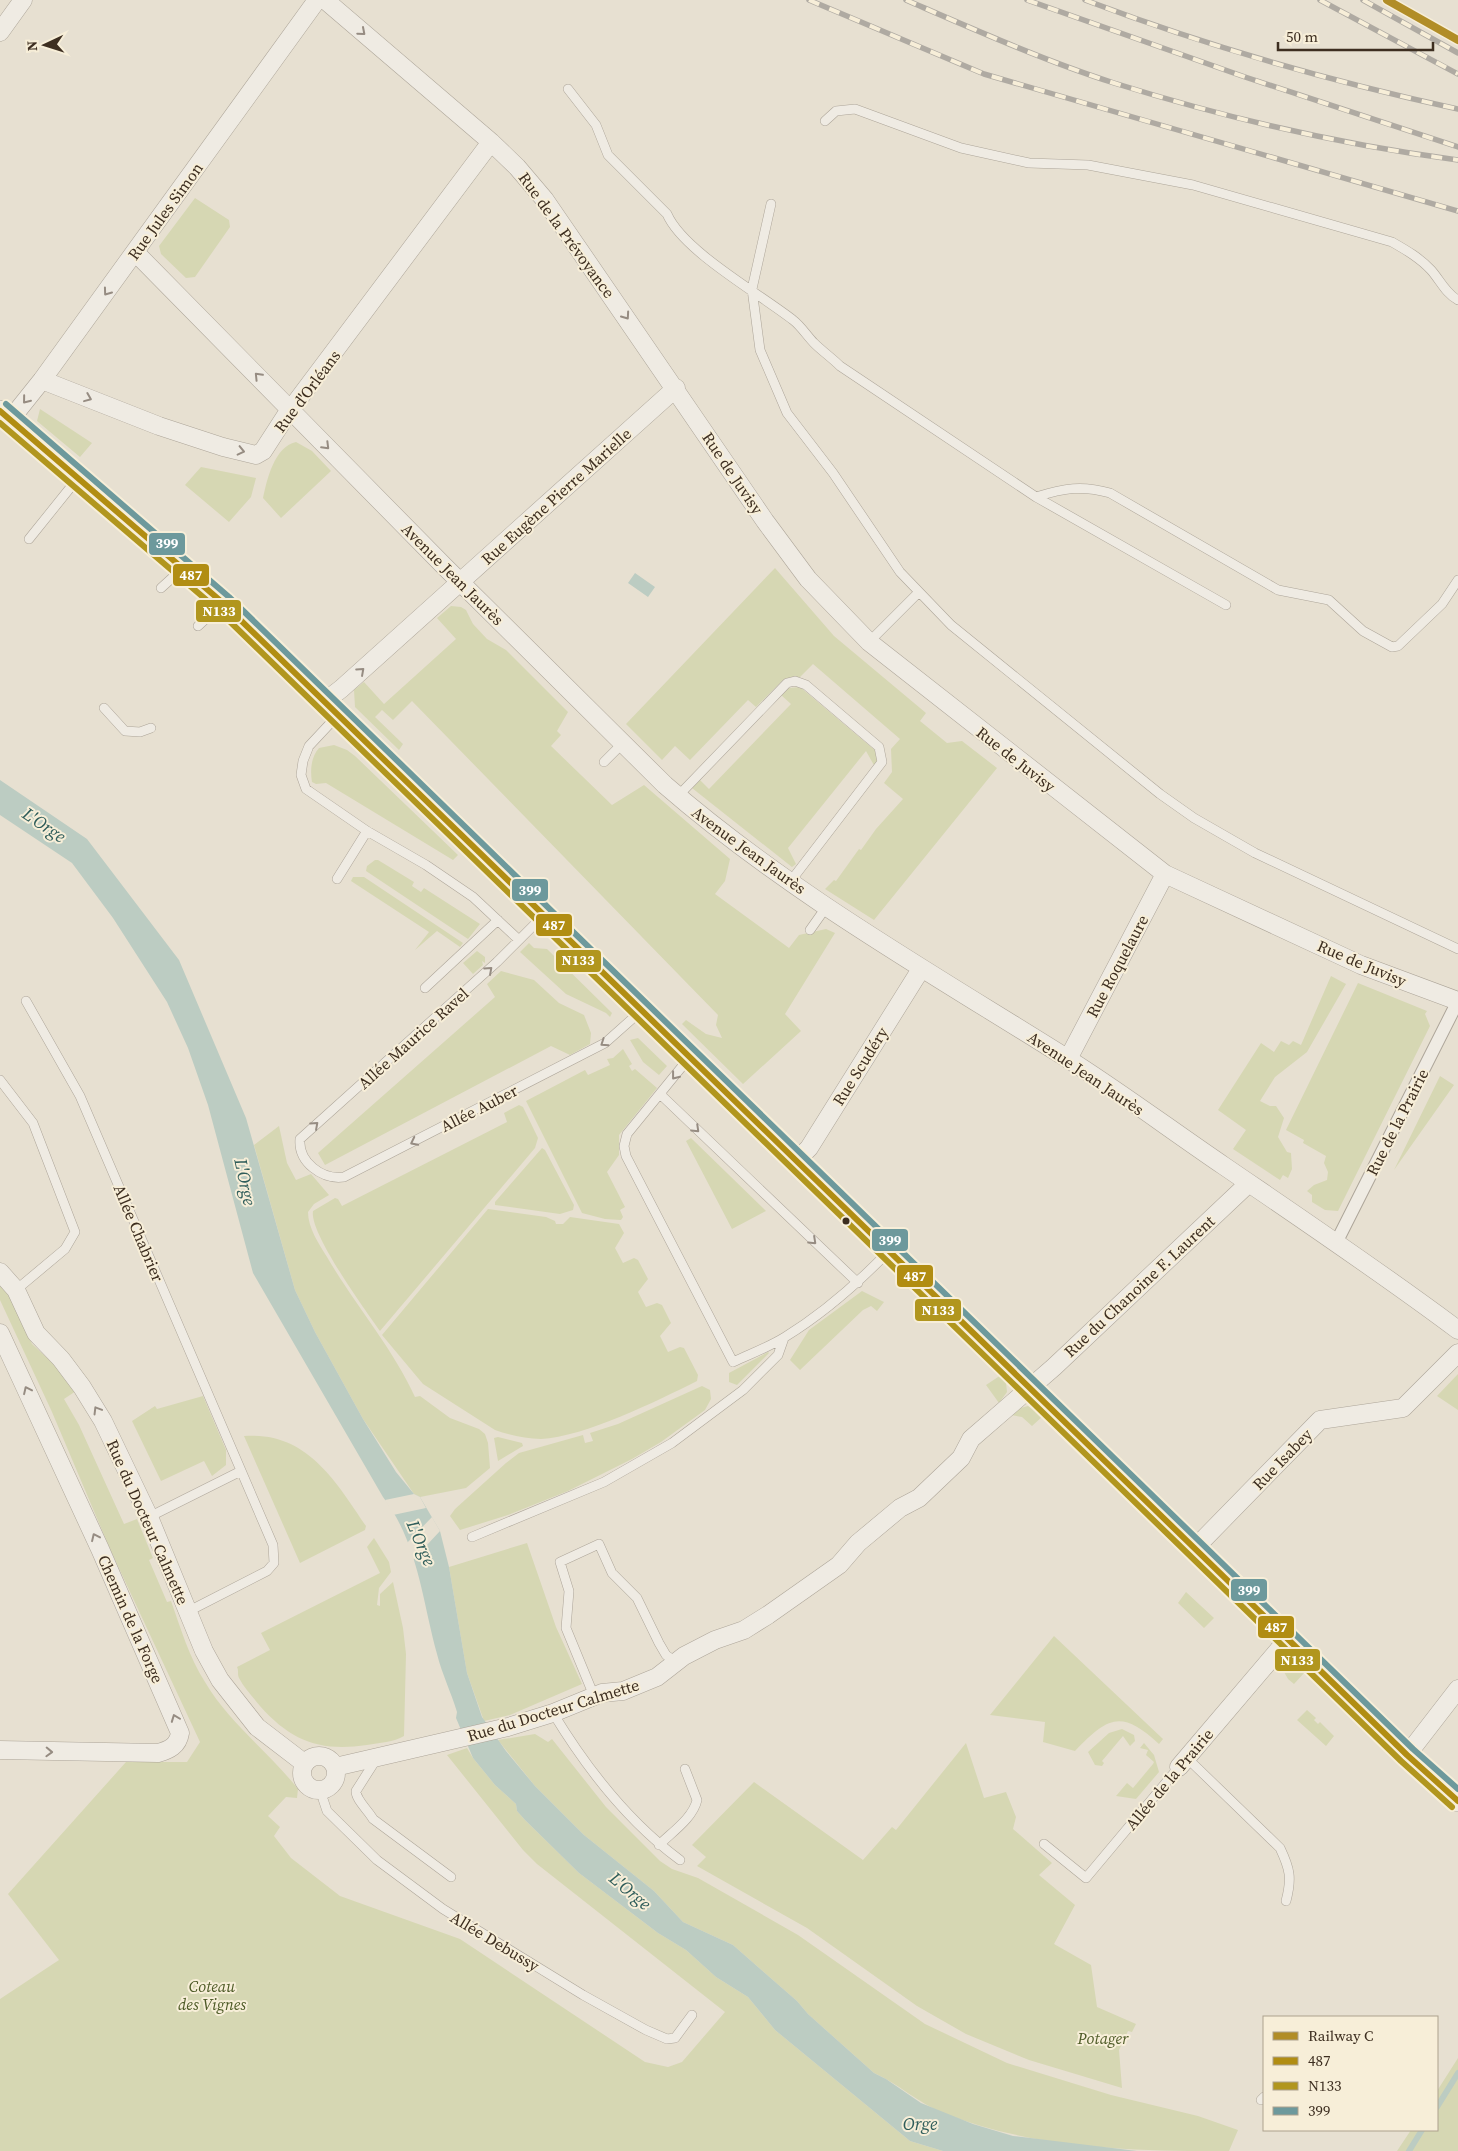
<svg xmlns="http://www.w3.org/2000/svg" width="1458" height="2151" viewBox="0 0 1458 2151" font-family="'Source Serif 4',serif">
	<rect width="100%" height="100%" fill="#e7e0d1"/>
	<path fill="#d6d7b3" d="M195 198 229 220 230 227 195 277 186 278 161 254 159 246Z
		M40 409 92 443 80 457 37 421Z
		M296 442 312 451 331 471 281 518 263 498C267 480 274 447 296 442Z
		M201 467 256 478 251 497 229 522 185 485Z
		M775 568 834 636 926 713 920 721 947 743 962 741 997 768 874 920 825 889 834 880 836 881 859 849 861 850 876 829 903 799 884 783 892 772 891 749 900 739 813 664 800 677 784 679 756 707 748 700 690 760 675 746 662 760 626 724Z
		M451 606 461 607 466 610 473 624 487 639 506 650 568 712 557 731 561 735 551 746 612 805 644 785 730 859 725 881 715 894 789 948 799 935 826 929 835 933 785 1014 801 1031 743 1084 682 1024 686 1020 706 1034 722 1038 716 1025 718 1015 412 701 393 720 382 710 375 717 403 744 399 750 355 707 354 690 364 682 384 704 456 639 437 618Z
		M800 687 877 752 878 763 875 767 866 751 788 848 796 864 792 867 692 788 700 780 709 789 791 704 781 695 789 688Z
		M334 745 347 750 355 756 458 855 453 860 326 783 316 784 312 782C310 770 311 757 319 748Z
		M375 860H378L414 882 412 886 421 892 424 888 480 924 468 939 366 871 367 866Z
		M353 877H364L463 943 460 947 437 931 415 950 429 932 351 881Z
		M529 943 534 948 547 949 612 1013 610 1017 606 1013 566 994 520 952Z
		M477 951 485 957V963L482 961 483 965 473 974 463 963Z
		M501 971 534 980 559 1003 584 1015 591 1033 590 1044 570 1055 551 1046 325 1165 318 1153 495 997 487 984Z
		M1331 976 1346 984 1307 1052 1275 1077 1260 1101 1270 1106H1276L1284 1118 1278 1137 1287 1152 1291 1153 1292 1169 1288 1178 1283 1175 1280 1180 1233 1149 1246 1130 1218 1110 1261 1043 1274 1052 1281 1041 1289 1045 1293 1041 1301 1045Z
		M1358 983 1427 1011 1425 1014 1430 1026 1338 1211 1325 1210 1312 1202V1195L1307 1191 1314 1185 1327 1180 1328 1172 1324 1163 1326 1156 1303 1143 1304 1140 1286 1130Z
		M638 1038 667 1066 659 1075 643 1062 630 1040Z
		M623 1049 632 1064 629 1066 632 1071 635 1069 657 1088 619 1135V1155L607 1172 625 1207 620 1210 623 1217 621 1220 605 1219 582 1213 526 1101 585 1070 588 1075 610 1065 607 1059 613 1058Z
		M1440 1076 1454 1085 1394 1170Z
		M519 1105 523 1107 538 1138 535 1148 380 1331C366 1311 309 1233 313 1211L335 1198 338 1199 342 1206 507 1122 504 1113Z
		M279 1126 287 1163 296 1180 311 1174 329 1195 314 1204 308 1212C308 1228 319 1244 327 1257 355 1305 392 1347 415 1397L420 1396 450 1418 479 1429 485 1434 488 1443 490 1468 466 1488 420 1497 414 1494 363 1419 315 1332 295 1290 254 1145Z
		M691 1138 766 1211 732 1229 686 1141Z
		M542 1148 545 1150 574 1205 573 1210 560 1214 495 1205V1202Z
		M488 1209 546 1217 555 1221 556 1224H563L570 1217 619 1224 624 1233 615 1248 623 1263 634 1258 638 1260 648 1279 638 1292 646 1307 657 1303 662 1305 671 1323 660 1336 668 1352 680 1347 684 1348 698 1375 697 1381C657 1401 584 1437 541 1439 526 1439 509 1435 495 1430L423 1384 382 1335Z
		M0 1280 4 1284 32 1344 61 1371 76 1391 64 1399 79 1425 124 1524 137 1519 153 1558 149 1560 167 1602 171 1601C181 1629 189 1657 205 1682 229 1723 269 1752 298 1789L297 1798 286 1797 268 1816 280 1827 274 1836 291 1858 340 1896 460 1939 645 2062 668 2067 682 2062 725 2012 537 1864 523 1850 447 1755 467 1748 473 1758 495 1785 516 1804 517 1811 525 1820 579 1873 658 1933 686 1950 716 1977 748 1997 775 2030 910 2141 943 2151H0V1999L59 1960 8 1894 126 1762H187L200 1742 110 1549 52 1412 0 1300Z
		M862 1291 884 1302 877 1311 871 1306 863 1310 800 1370 790 1360 809 1330Z
		M768 1352 769 1353 737 1385 729 1382V1373Z
		M1458 1374V1410L1437 1396Z
		M1001 1375 1006 1383 1007 1392 999 1403 986 1385Z
		M702 1386 710 1390 711 1399 705 1410 661 1442 632 1459 568 1491 508 1515 460 1530 450 1516 455 1509 506 1463 519 1453 583 1435 585 1443 593 1441 590 1433 618 1424Z
		M203 1396 226 1450V1465L212 1476 204 1461 161 1481 132 1421 155 1406 157 1409Z
		M1028 1406 1043 1416 1032 1426 1022 1417 1011 1415 1017 1409Z
		M244 1436C306 1431 335 1480 366 1526L365 1530 300 1563Z
		M498 1437 522 1443 523 1446 498 1461 494 1438Z
		M374 1538 389 1562 391 1572 379 1588 377 1605 380 1606V1594L393 1582 403 1628 406 1654 404 1736C394 1742 379 1743 367 1745 320 1752 291 1741 260 1706 253 1697 244 1688 239 1678 237 1674 239 1671 237 1667L270 1650 261 1633 380 1573 367 1547Z
		M527 1543 556 1627 582 1684 510 1715 484 1721 467 1673 449 1567Z
		M1186 1592 1214 1618 1204 1628 1178 1603Z
		M1054 1636 1163 1739 1159 1744C1121 1709 1108 1717 1075 1751L1043 1742 1045 1722 990 1715Z
		M1285 1661 1295 1663 1305 1672 1294 1684 1288 1679 1279 1663Z
		M1307 1710 1316 1718 1314 1720 1318 1724 1320 1722 1334 1736 1326 1746 1297 1720Z
		M1122 1729 1134 1735 1135 1741 1130 1746 1123 1736 1102 1761 1104 1763 1102 1766 1095 1765 1088 1752 1109 1733Z
		M535 1734 548 1742 552 1739 606 1807 660 1861 672 1869 698 1878 798 1935 925 2024 1007 2063 1111 2095 1198 2116 1238 2130 1229 2151C1133 2151 1034 2149 943 2113 918 2103 899 2084 874 2073L808 2014 797 2001 733 1945 683 1922 654 1891 584 1835 535 1786 498 1740Z
		M966 1743 984 1798 1006 1792 1016 1817 1013 1829 1052 1863 1039 1875 1075 1905 1054 1944 1091 1965 1097 2007 1136 2024 1132 2032 1128 2031 1119 2050 1122 2088 1029 2060 966 2034 917 2006 807 1928 697 1866 706 1857 692 1845 754 1782 863 1860 892 1827 896 1830Z
		M1144 1743 1154 1755 1159 1772 1136 1799 1116 1796 1127 1783 1133 1788 1153 1764 1154 1762 1146 1755 1148 1750 1140 1748Z
		M1458 2058V2151H1397L1411 2130H1437V2091Z"/>
	<path fill="#bcccc2" d="M635 573 655 587 648 597 628 583Z
		M0 780 87 839 179 960 246 1118 295 1290 315 1332 363 1419 396 1472 414 1494 420 1497 440 1531 449 1567 467 1673 482 1717 506 1751 535 1786 584 1835 654 1891 683 1922 733 1945 797 2001 808 2014 874 2073 886 2079 921 2103 973 2124 1013 2136 1137 2151H943L910 2141 775 2030 748 1997 716 1977 686 1950 658 1933 579 1873 525 1820 517 1811 516 1804 495 1785 473 1758 456 1718 457 1712C451 1692 442 1674 437 1654 422 1599 418 1543 383 1497L253 1273 208 1105 188 1048 167 1002 113 918 72 863 0 815Z"/>
	<path fill="#e7e0d1" d="M414 1494 420 1497 426 1508 393 1515 385 1500Z
		M432 1517 440 1531 413 1560 406 1544Z"/>
	<g fill="none" stroke-linecap="round" stroke-linejoin="round">
		<path stroke="#bcccc2" stroke-width="6" d="M1437 2107 1458 2073
			M1409 2151 1422 2130"/>
		<defs>
			<path id="service" d="M568 89 596 125 608 155 667 214C683 251 760 294 793 320 801 326 807 336 814 343 822 351 832 358 840 366L1036 497 1226 605
				M825 121 836 111 855 109 961 148 1029 163 1088 165 1193 185 1392 242C1406 250 1420 258 1431 270 1440 280 1446 294 1458 300
				M771 204 752 289 760 350 787 413 833 473 900 572 951 625 1160 794 1194 818 1255 853 1458 949
				M1036 497C1064 488 1082 485 1110 493L1278 590 1329 600 1363 631 1392 647 1398 646 1442 604 1458 580
				M29 539 78 478
				M161 588 183 568
				M198 626 223 603
				M869 642 919 592
				M104 708 125 731 140 732 151 728
				M338 715 309 746 303 761 301 775 306 789 367 831 426 865 473 897 519 940
				M604 762 623 743
				M678 796 787 683 795 681 806 685 879 747 882 762 790 882
				M337 879 367 831
				M543 916 497 962 300 1139C298 1162 322 1180 344 1177L605 1043 641 1011
				M810 930 827 906
				M425 988 498 920
				M26 1001 80 1096 273 1545 274 1563 267 1571 187 1612
				M689 1058 627 1134 624 1146 626 1156 733 1362C750 1354 769 1347 785 1337 824 1313 857 1284 889 1251
				M0 1080 33 1123 75 1232 65 1249 16 1290
				M661 1095 858 1283
				M149 1517 241 1471
				M472 1537 604 1482 672 1443 743 1390 778 1355 784 1338
				M594 1696 566 1628 569 1591 560 1562 599 1544 612 1573 637 1598 659 1643 666 1655 676 1662
				M553 1713C587 1769 627 1821 680 1860
				M377 1758 356 1791C356 1800 368 1810 373 1819L451 1877
				M1187 1758 1280 1848C1290 1869 1292 1878 1286 1901
				M323 1790V1799L327 1811 377 1860 443 1909 583 1995 646 2030 667 2039 675 2038 692 2015
				M1044 1844 1086 1878 1179 1767
				M659 1845C672 1832 693 1818 697 1800L685 1769
				M1261 2100 1264 2097"/>
			<path id="pedestrian" d="M1336 1243 1458 1001"/>
			<path id="minor" d="M325 0 491 142 517 167 545 200 765 521 808 579 869 642 1165 874 1361 965 1458 1001
				M0 32 23 0
				M135 252 445 567 665 785C787 891 928 971 1065 1057 1119 1091 1171 1130 1224 1166 1303 1220 1382 1273 1458 1330
				M42 380 159 426 223 447 256 455 263 451 285 417 491 142
				M10 420 42 380 317 0
				M324 702 341 689 676 388
				M1068 1059 1165 874
				M796 1161 809 1148 921 969
				M0 1272 16 1290 36 1333 61 1359 82 1387 103 1421 149 1517 204 1651 220 1680 257 1727 304 1763
				M0 1333 100 1549 180 1733C178 1746 169 1750 158 1753L0 1750
				M1194 1549 1320 1420 1403 1408 1458 1353
				M1407 1755 1458 1689
				M302 1773a17 17 0 1 1 34 0a17 17 0 1 1-34 0Z
				M335 1767 508 1727 553 1713 602 1693 623 1691 657 1677 684 1656 715 1640 744 1630 768 1615 839 1565 858 1543 900 1508 919 1498 961 1458 971 1439 1054 1367 1249 1183
				M1179 1767 1287 1640"/>
			<path id="tertiary" d="M0 411 223 603 1407 1755 1458 1801"/>
		</defs>
		<use href="#service" stroke="#ada599" stroke-width="10"/>
		<use href="#pedestrian" stroke="#ada599" stroke-width="14"/>
		<use href="#minor" stroke="#ada599" stroke-width="19"/>
		<use href="#tertiary" stroke="#ada599" stroke-width="22"/>
		<use href="#service" stroke="#efebe3" stroke-width="9"/>
		<use href="#pedestrian" stroke="#efebe3" stroke-width="12"/>
		<use href="#minor" stroke="#efebe3" stroke-width="18"/>
		<use href="#tertiary" stroke="#efebe3" stroke-width="21"/>
		<defs>
			<path id="rail" d="M809 0 984 74 1458 211
				M906 0C973 29 1045 61 1114 83 1226 118 1342 145 1458 160
				M1027 0 1245 77 1458 147
				M1085 0C1209 47 1329 81 1458 109
				M1320 0 1458 74
				M1363 0 1458 53"/>
		</defs>
		<use href="#rail" stroke="#afaaa2" stroke-width="5.5"/>
		<use href="#rail" stroke="#f7eed8" stroke-width="4" stroke-dasharray="11" stroke-linecap="butt"/>
		<defs>
			<path id="bus-1" d="M0 411 223 603 1407 1755 1458 1801"/>
			<path id="bus-2" d="M0 423 217 609 1401 1761 1452 1807"/>
			<path id="bus-3" d="M6 404 229 597 1413 1749 1458 1789"/>
		</defs>
		<use href="#bus-1" stroke="#f7eed8" stroke-width="10"/>
		<use href="#bus-2" stroke="#f7eed8" stroke-width="10"/>
		<use href="#bus-3" stroke="#f7eed8" stroke-width="10"/>
		<use href="#bus-1" stroke="#b18d12" stroke-width="6"/>
		<use href="#bus-2" stroke="#b1961e" stroke-width="6"/>
		<use href="#bus-3" stroke="#6d999c" stroke-width="6"/>
		<defs>
			<path id="rail-1" d="M1387 0 1458 40"/>
		</defs>
		<use href="#rail-1" stroke="#f7eed8" stroke-width="11"/>
		<use href="#rail-1" stroke="#b18d27" stroke-width="8"/>
	</g>
	<defs><path id="oneway-chevron" d="M-2-3.5L2.5 0L-2 3.5" fill="none" stroke-width="1.6" stroke-linecap="round" stroke-linejoin="round" transform="scale(1.25)"/></defs>
	<g stroke="#968c82">
		<use href="#oneway-chevron" transform="translate(362 32) rotate(41)"/>
		<use href="#oneway-chevron" transform="translate(107 292) rotate(126)"/>
		<use href="#oneway-chevron" transform="translate(626 316) rotate(55)"/>
		<use href="#oneway-chevron" transform="translate(258 376) rotate(-134)"/>
		<use href="#oneway-chevron" transform="translate(88 398) rotate(22)"/>
		<use href="#oneway-chevron" transform="translate(26 400) rotate(129)"/>
		<use href="#oneway-chevron" transform="translate(326 446) rotate(45)"/>
		<use href="#oneway-chevron" transform="translate(241 451) rotate(13)"/>
		<use href="#oneway-chevron" transform="translate(361 671) rotate(-42)"/>
		<use href="#oneway-chevron" transform="translate(489 970) rotate(-42)"/>
		<use href="#oneway-chevron" transform="translate(604 1043) rotate(146)"/>
		<use href="#oneway-chevron" transform="translate(675 1076) rotate(128)"/>
		<use href="#oneway-chevron" transform="translate(315 1125) rotate(-42)"/>
		<use href="#oneway-chevron" transform="translate(696 1129) rotate(44)"/>
		<use href="#oneway-chevron" transform="translate(414 1142) rotate(153)"/>
		<use href="#oneway-chevron" transform="translate(813 1241) rotate(43)"/>
		<use href="#oneway-chevron" transform="translate(27 1390) rotate(-115)"/>
		<use href="#oneway-chevron" transform="translate(97 1410) rotate(-121)"/>
		<use href="#oneway-chevron" transform="translate(95 1537) rotate(-115)"/>
		<use href="#oneway-chevron" transform="translate(175 1718) rotate(-111)"/>
		<use href="#oneway-chevron" transform="translate(49 1752) rotate(2)"/>
	</g>
	<circle fill="#3d2e20" stroke="#f7eed8" stroke-width="2" cx="846" cy="1221" r="4.5"/>
	<g text-anchor="middle" stroke-width="4" stroke-linejoin="round" paint-order="stroke">
		<g font-size="16" fill="#3d2e20" stroke="#f7eed8">
			<text transform="translate(165 211) rotate(-54)" y="6">Rue Jules Simon</text>
			<text transform="translate(567 235) rotate(54)" y="6">Rue de la Prévoyance</text>
			<text transform="translate(307 391) rotate(-53)" y="6">Rue d'Orléans</text>
			<text transform="translate(733 473) rotate(56)" y="6">Rue de Juvisy</text>
			<text transform="translate(556 496) rotate(-42)" y="6">Rue Eugène Pierre Marielle</text>
			<text transform="translate(453 574) rotate(45)" y="6">Avenue Jean Jaurès</text>
			<text transform="translate(1016 759) rotate(38)" y="6">Rue de Juvisy</text>
			<text transform="translate(749 850) rotate(36)" y="6">Avenue Jean Jaurès</text>
			<text transform="translate(1362 963) rotate(23)" y="6">Rue de Juvisy</text>
			<text transform="translate(1117 966) rotate(-62)" y="6">Rue Roquelaure</text>
			<text transform="translate(413 1038) rotate(-42)" y="6">Allée Maurice Ravel</text>
			<text transform="translate(860 1066) rotate(-58)" y="6">Rue Scudéry</text>
			<text transform="translate(1086 1073) rotate(34)" y="6">Avenue Jean Jaurès</text>
			<text transform="translate(479 1108) rotate(-27)" y="6">Allée Auber</text>
			<text transform="translate(1397 1122) rotate(-63)" y="6">Rue de la Prairie</text>
			<text transform="translate(139 1233) rotate(67)" y="6">Allée Chabrier</text>
			<text transform="translate(1139 1286) rotate(-43)" y="6">Rue du Chanoine F. Laurent</text>
			<text transform="translate(1282 1459) rotate(-46)" y="6">Rue Isabey</text>
			<text transform="translate(148 1522) rotate(66)" y="6">Rue du Docteur Calmette</text>
			<text transform="translate(131 1619) rotate(66)" y="6">Chemin de la Forge</text>
			<text transform="translate(553 1710) rotate(-17)" y="6">Rue du Docteur Calmette</text>
			<text transform="translate(1169 1779) rotate(-50)" y="6">Allée de la Prairie</text>
			<text transform="translate(495 1941) rotate(31)" y="6">Allée Debussy</text>
		</g>
		<g font-size="16" font-style="italic" fill="#4d5a26" stroke="#f7eed8">
			<text x="212" y="1992">Coteau<tspan x="212" dy="18">des Vignes</tspan></text>
			<text x="1103" y="2044">Potager</text>
		</g>
		<g font-size="18" font-style="italic" fill="#2f5d5a" stroke="#f7eed8">
			<text transform="translate(44 825) rotate(34)" y="6">L'Orge</text>
			<text transform="translate(245 1182) rotate(78)" y="6">L'Orge</text>
			<text transform="translate(421 1543) rotate(67)" y="6">L'Orge</text>
			<text transform="translate(630 1891) rotate(40)" y="6">L'Orge</text>
			<text x="920" y="2130">Orge</text>
		</g>
	</g>
	<g stroke="#f7eed8" stroke-width="2">
		<rect x="148" y="532" width="38" height="24" rx="5" fill="#6d999c"/>
		<rect x="172" y="563" width="38" height="24" rx="5" fill="#b18d12"/>
		<rect x="195" y="599" width="47" height="24" rx="5" fill="#b1961e"/>
		<rect x="511" y="878" width="38" height="24" rx="5" fill="#6d999c"/>
		<rect x="535" y="913" width="38" height="24" rx="5" fill="#b18d12"/>
		<rect x="555" y="949" width="47" height="24" rx="5" fill="#b1961e"/>
		<rect x="871" y="1228" width="38" height="24" rx="5" fill="#6d999c"/>
		<rect x="896" y="1264" width="38" height="24" rx="5" fill="#b18d12"/>
		<rect x="914" y="1298" width="48" height="24" rx="5" fill="#b1961e"/>
		<rect x="1230" y="1578" width="38" height="24" rx="5" fill="#6d999c"/>
		<rect x="1257" y="1615" width="38" height="24" rx="5" fill="#b18d12"/>
		<rect x="1274" y="1648" width="47" height="24" rx="5" fill="#b1961e"/>
	</g>
	<g font-size="14" text-anchor="middle" font-weight="bold" fill="#fff">
		<text x="167" y="548">399</text>
		<text x="191" y="580">487</text>
		<text x="219" y="616">N133</text>
		<text x="530" y="895">399</text>
		<text x="554" y="930">487</text>
		<text x="578" y="965">N133</text>
		<text x="890" y="1245">399</text>
		<text x="915" y="1281">487</text>
		<text x="938" y="1315">N133</text>
		<text x="1249" y="1595">399</text>
		<text x="1276" y="1632">487</text>
		<text x="1297" y="1665">N133</text>
	</g>
	<rect x="1263" y="2016" width="175" height="115" fill="#f7eed8" stroke="#ada18e"/>
	<rect x="1273" y="2032" width="25" height="8" fill="#b18d27" stroke="#ada18e"/>
	<text x="1308" y="2041" font-size="15" fill="#3d2e20">Railway C</text>
	<rect x="1273" y="2057" width="25" height="8" fill="#b18d12" stroke="#ada18e"/>
	<text x="1308" y="2066" font-size="15" fill="#3d2e20">487</text>
	<rect x="1273" y="2082" width="25" height="8" fill="#b1961e" stroke="#ada18e"/>
	<text x="1308" y="2091" font-size="15" fill="#3d2e20">N133</text>
	<rect x="1273" y="2107" width="25" height="8" fill="#6d999c" stroke="#ada18e"/>
	<text x="1308" y="2116" font-size="15" fill="#3d2e20">399</text>
	<g transform="translate(45 45) rotate(266)" stroke="#f7eed8" stroke-width="4" paint-order="stroke">
	<path d="M0-4L9 19L0 12L-9 19Z" fill="#3d2e20"/>
	<text y="-8" font-size="14" font-weight="bold" text-anchor="middle" fill="#3d2e20">N</text>
	</g>
	<path d="M1278 42v8h155v-8" fill="none" stroke="#3d2e20" stroke-width="2.5"/>
	<text x="1286" y="42" font-size="15" fill="#3d2e20" stroke="#f7eed8" stroke-width="4" paint-order="stroke">50 m</text>
</svg>
